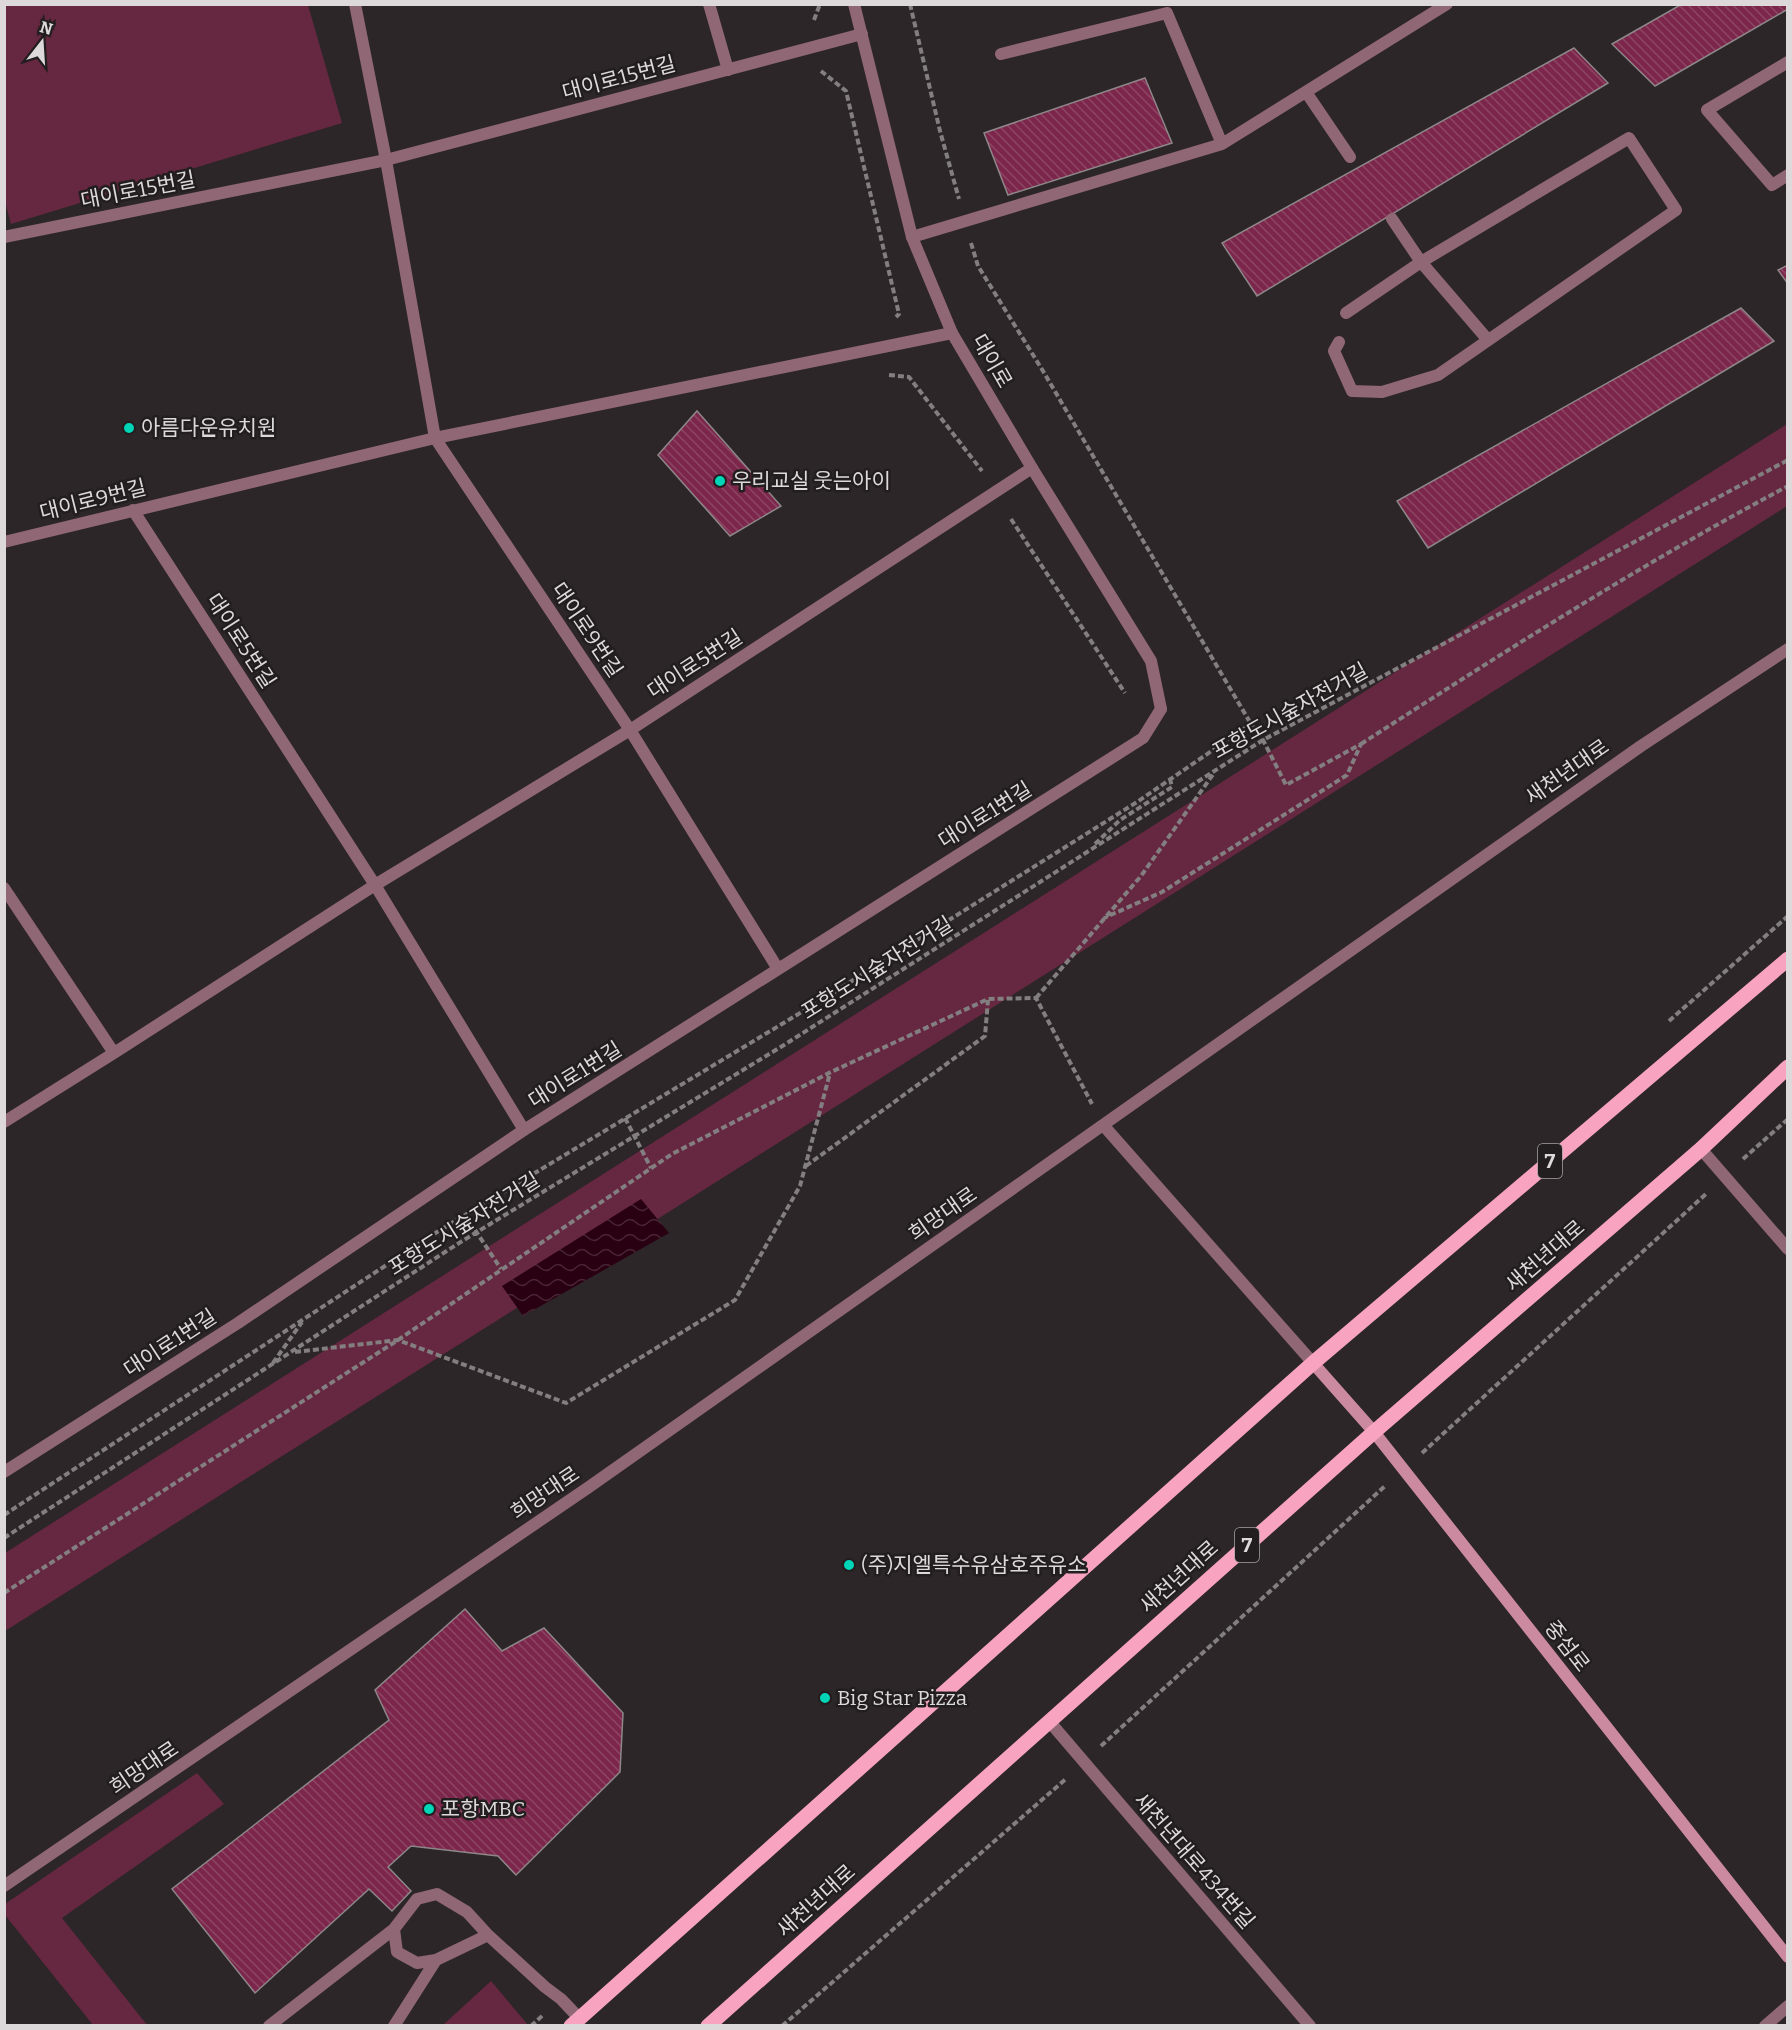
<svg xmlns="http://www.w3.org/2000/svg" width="1792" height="2030" viewBox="0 0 1792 2030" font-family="Bitter,'Noto Sans KR',serif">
	<defs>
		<pattern id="water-waves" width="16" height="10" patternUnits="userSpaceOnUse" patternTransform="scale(1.5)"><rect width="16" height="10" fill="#290012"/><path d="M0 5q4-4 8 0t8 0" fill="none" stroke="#482534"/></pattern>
		<pattern id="building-back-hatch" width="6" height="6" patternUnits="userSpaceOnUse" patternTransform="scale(1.5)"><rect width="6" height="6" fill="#7b264a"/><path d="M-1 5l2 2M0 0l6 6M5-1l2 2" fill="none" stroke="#8d4564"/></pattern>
	</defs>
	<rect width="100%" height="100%" fill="#2c2628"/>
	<path fill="#662740" d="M4 5H308L342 123 11 224 4 198Z
		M1787 424V506L5 1631V1553Z
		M197 1773 224 1804 62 1918 147 2025H93L5 1915V1904Z
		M491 1981 528 2025H443Z"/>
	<path fill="url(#water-waves)" d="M641 1199 669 1233 523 1316 502 1286Z"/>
	<path fill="url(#building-back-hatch)" stroke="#8e8789" stroke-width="1.5" d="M1682 4H1788V9L1655 86 1612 44Z
		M1574 48 1608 83 1257 296 1222 243Z
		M1145 78 1172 143 1008 195 984 133Z
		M1788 265V284L1778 270Z
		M1741 308 1774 341 1428 548 1397 501Z
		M697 411 781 506 730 536 658 455Z
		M465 1609 502 1651 544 1628 623 1713 620 1772 516 1875 498 1856 411 1846 388 1867 411 1891 392 1911 369 1889 255 1993 172 1889 389 1720 375 1690Z"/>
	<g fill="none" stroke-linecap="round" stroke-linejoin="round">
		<path stroke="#837e7f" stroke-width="4" stroke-dasharray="6 3" stroke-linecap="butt" d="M910 4 940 131 959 199
			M814 20 820 4
			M821 71 846 91 899 314 896 317
			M971 243 978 266 1043 371 1251 724 1263 740 1286 785 1361 744 1347 775 1162 892 1104 918
			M889 375 909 377 982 471
			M1011 519 1125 693
			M1361 744C1501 654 1641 564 1788 486
			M1095 844 1120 820 1172 787 1170 779
			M1036 998 1141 876 1214 773
			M1669 1021 1788 916
			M625 1118 651 1168
			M1743 1159 1788 1119
			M806 1166 985 1036 988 1000
			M465 1215 501 1269
			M295 1352 398 1340 566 1403 735 1300 800 1186 830 1073
			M273 1363 302 1322
			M1422 1453 1707 1193
			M4 1515 437 1232 820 1001 1137 802 1251 724
			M4 1538 459 1243 784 1045 1263 740 1788 460
			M4 1593 398 1340 672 1154 831 1072 988 999 1036 998 1092 1104
			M1101 1746 1385 1486
			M531 2026 543 2015
			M782 2026 1067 1778"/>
		<path stroke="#906774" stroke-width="12" d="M355 4 386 160
			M709 4 728 70
			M1001 54 1167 13 1222 144
			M1788 62 1707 110 1772 185 1788 175
			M1306 92 1350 157
			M912 237 1222 144 1447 4
			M1346 313 1421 262 1488 340
			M1339 342 1334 351 1352 391 1382 392 1438 375 1676 210 1629 138 1421 262 1392 219"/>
		<path stroke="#906774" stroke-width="12" d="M386 160 435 438 630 730 778 969
			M4 237 386 160 862 34
			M133 510 375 885 524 1130
			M4 542 435 438 952 333
			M4 888 114 1053
			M4 1122 114 1053 375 885 630 730 1032 468
			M1701 1149 1788 1249
			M4 1472 238 1323 524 1130 1143 738 1161 709
			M1049 1721 1310 2026
			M488 1935 436 1960 417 1963 397 1952 394 1929 417 1899 437 1894 467 1912 488 1935 545 1987 561 1999 579 2018
			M269 2026 394 1929
			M394 2026 436 1960
			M1765 2026 1788 2006"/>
		<path stroke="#906774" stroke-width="12" d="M854 4 912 237 952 333 1032 468 1151 661 1161 709
			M1104 1126 1313 1363
			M4 1886 589 1487 1641 746 1788 649"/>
		<path stroke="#cb8a9f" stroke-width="12" d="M1313 1363 1374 1432 1788 1957"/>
		<path stroke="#f8a4c1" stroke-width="15" d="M571 2026 1313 1363 1788 959
			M708 2026 1374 1432 1701 1149 1788 1067"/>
	</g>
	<g fill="#00d5b7" stroke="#221d1e" stroke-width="2">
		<circle cx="129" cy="428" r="6"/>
		<circle cx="720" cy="481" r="6"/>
		<circle cx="849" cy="1565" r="6"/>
		<circle cx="825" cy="1698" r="6"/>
		<circle cx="429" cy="1809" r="6"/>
	</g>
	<g text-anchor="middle" stroke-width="5" stroke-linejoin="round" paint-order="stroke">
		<g fill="#221d1e" stroke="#a5a1a2" stroke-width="1.5">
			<rect x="1538" y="1144" width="24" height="34" rx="4.5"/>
			<rect x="1235" y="1528" width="24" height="34" rx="4.5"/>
		</g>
		<g font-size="20" font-weight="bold" fill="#ddd9da">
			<text x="1550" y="1168">7</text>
			<text x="1247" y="1552">7</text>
		</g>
		<g font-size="21" fill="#ddd9da" stroke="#221d1e">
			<text transform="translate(619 78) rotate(-15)" y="7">대이로15번길</text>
			<text transform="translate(138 190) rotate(-11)" y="7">대이로15번길</text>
			<text transform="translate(992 361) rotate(60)" y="7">대이로</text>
			<text transform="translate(93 500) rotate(-14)" y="7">대이로9번길</text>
			<text transform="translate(587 630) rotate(56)" y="7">대이로9번길</text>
			<text transform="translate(241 641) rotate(57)" y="7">대이로5번길</text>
			<text transform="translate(695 664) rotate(-33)" y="7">대이로5번길</text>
			<text transform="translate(1290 711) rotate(-29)" y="7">포항도시숲자전거길</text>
			<text transform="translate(1567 772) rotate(-35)" y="7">새천년대로</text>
			<text transform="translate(985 815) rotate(-32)" y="7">대이로1번길</text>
			<text transform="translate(877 968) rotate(-32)" y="7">포항도시숲자전거길</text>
			<text transform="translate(575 1075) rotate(-32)" y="7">대이로1번길</text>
			<text transform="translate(943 1214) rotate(-35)" y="7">희망대로</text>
			<text transform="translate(464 1224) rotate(-32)" y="7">포항도시숲자전거길</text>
			<text transform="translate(1545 1256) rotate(-41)" y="7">새천년대로</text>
			<text transform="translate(170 1343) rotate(-33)" y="7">대이로1번길</text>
			<text transform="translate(545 1493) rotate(-34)" y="7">희망대로</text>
			<text transform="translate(1179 1577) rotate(-42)" y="7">새천년대로</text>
			<text transform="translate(1567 1646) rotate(52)" y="7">중섬로</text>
			<text transform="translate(144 1768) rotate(-34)" y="7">희망대로</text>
			<text transform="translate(1194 1861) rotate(49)" y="7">새천년대로434번길</text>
			<text transform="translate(816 1901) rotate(-42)" y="7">새천년대로</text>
		</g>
		<g font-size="21" fill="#ddd9da" stroke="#221d1e" text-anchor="start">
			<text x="141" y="435">아름다운유치원</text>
			<text x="732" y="488">우리교실 웃는아이</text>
			<text x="861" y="1572">(주)지엘특수유삼호주유소</text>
			<text x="837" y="1705">Big Star Pizza</text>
			<text x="441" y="1816">포항MBC</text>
		</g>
	</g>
	<rect width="1792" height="2030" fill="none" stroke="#ddd9da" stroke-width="12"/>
	<g transform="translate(42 42) rotate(17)" stroke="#221d1e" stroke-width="4.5" paint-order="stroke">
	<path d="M0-4.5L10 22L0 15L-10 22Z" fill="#ddd9da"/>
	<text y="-9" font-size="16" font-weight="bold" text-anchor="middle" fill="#ddd9da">N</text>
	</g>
</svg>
